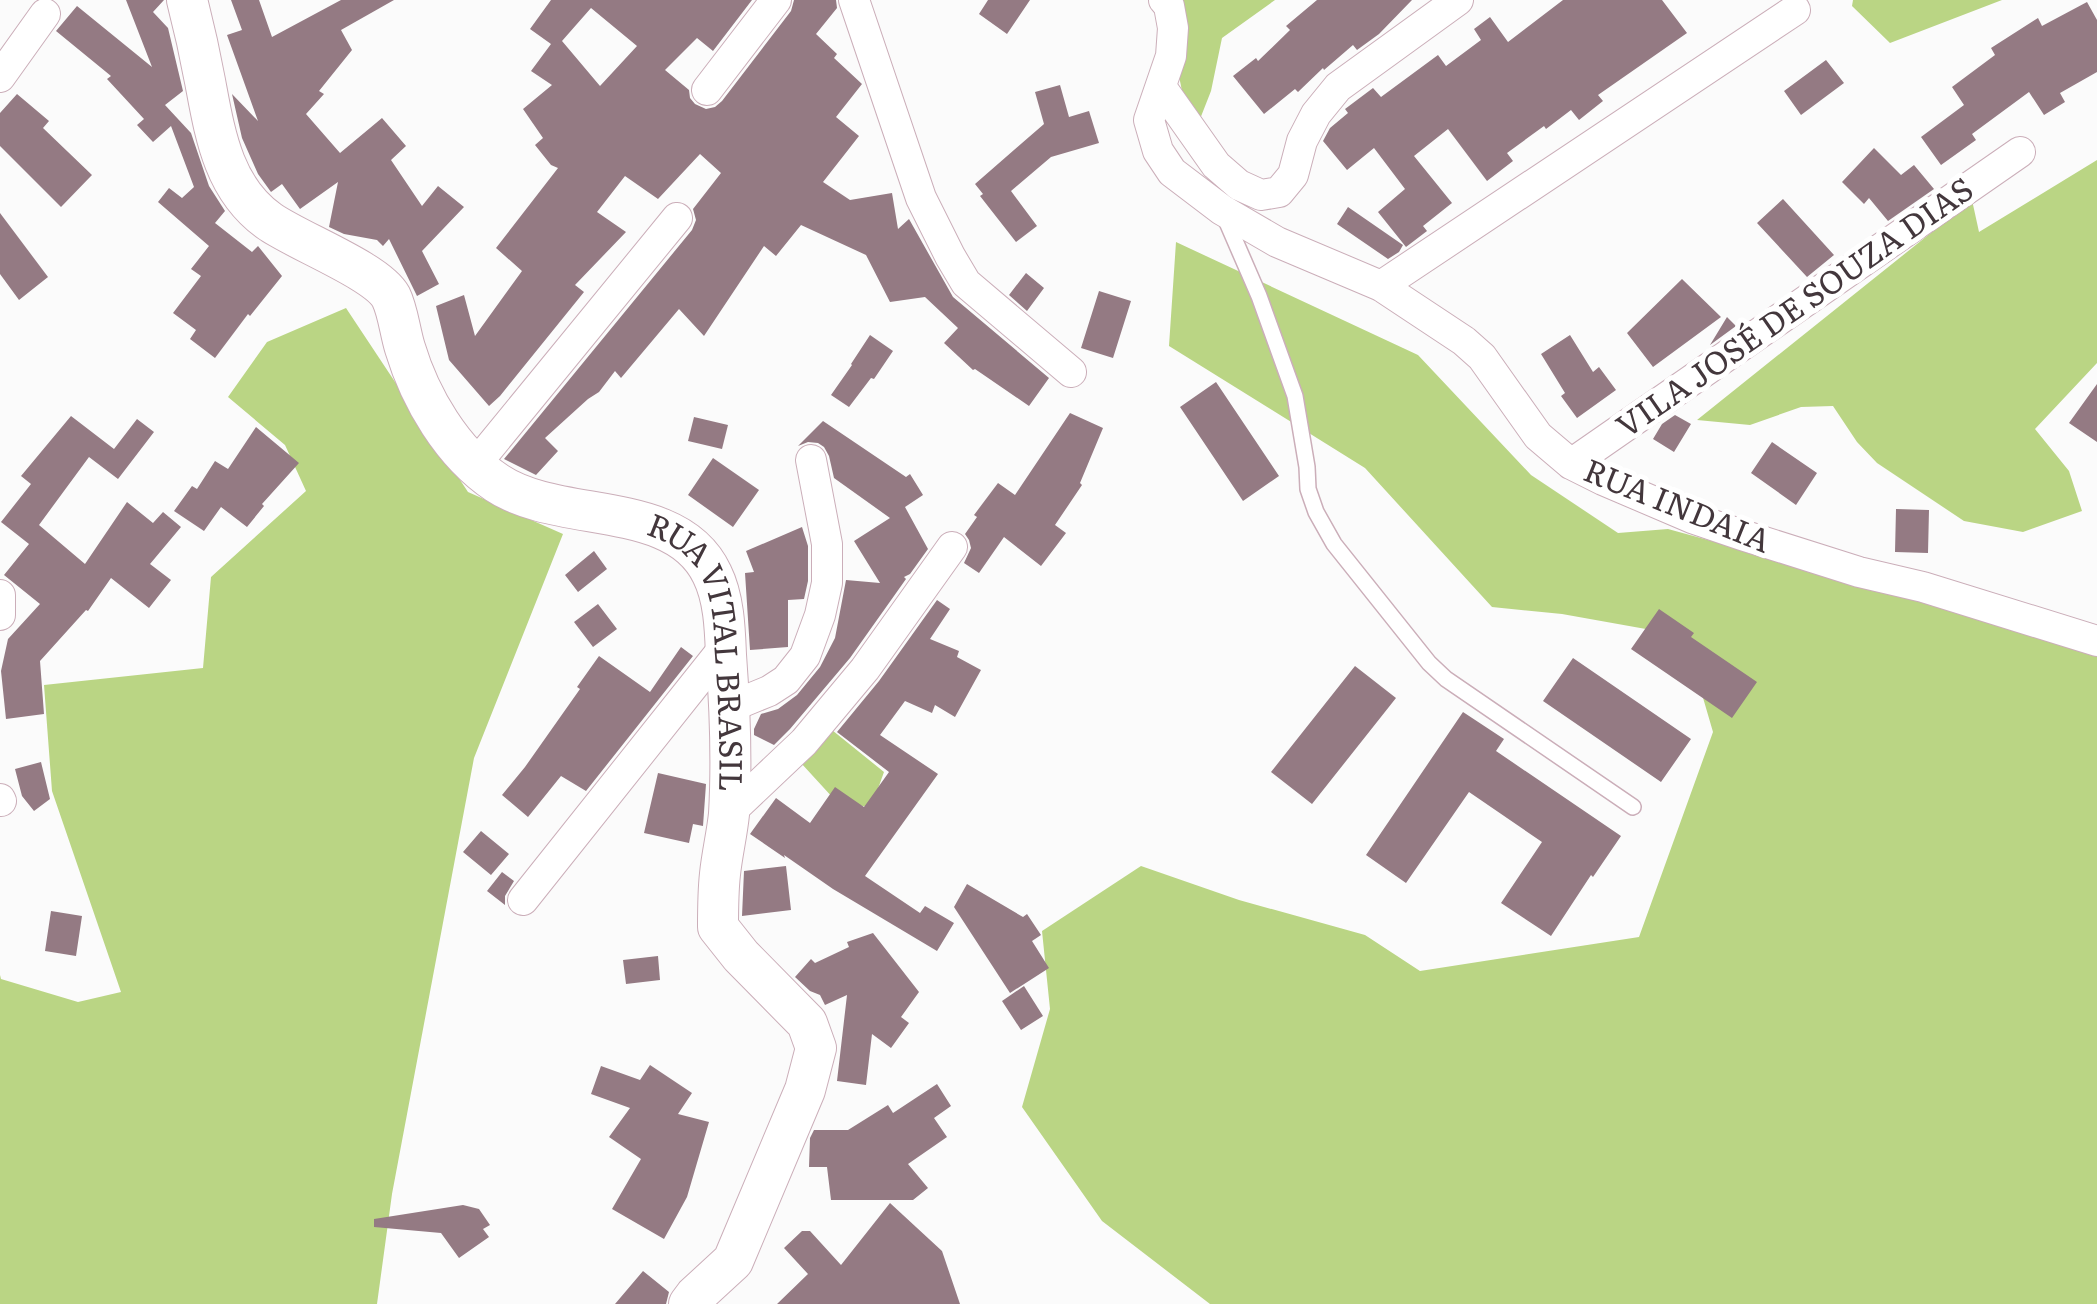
<svg xmlns="http://www.w3.org/2000/svg" width="2097" height="1304" viewBox="0 0 2097 1304" font-family="Literata,serif">
	<rect width="100%" height="100%" fill="#fbfbfb"/>
	<path fill="#bad584" d="M1183 0H1275L1222 38 1211 91 1200 119 1184 101 1179 76Z
		M1853 0H2002L1890 43 1852 6Z
		M2097 160V363L2035 429 2069 471 2082 511 2023 532 1964 521 1877 463 1857 442 1833 406 1801 407 1750 425 1697 420 1972 200 1979 232Z
		M1176 242 1418 355 1531 475 1618 533 1668 529 2097 647V1304H1210L1102 1221 1022 1107 1050 1009 1042 931 1141 866 1239 900 1365 935 1420 971 1639 937 1713 732 1685 636 1562 614 1492 607 1365 468 1169 346Z
		M346 308 468 492 563 534 474 758 392 1194 377 1304H0V975L1 979 78 1002 121 992 52 791 44 685 203 668 211 577 306 491 285 445 228 397 267 342Z
		M827 726 884 772 871 808 834 799 801 763Z"/>
	<path fill="#947a83" fill-rule="evenodd" d="M126 0H164L153 12 168 28 183 91 165 105 191 133 209 186 225 211 215 223 252 252 258 246 282 276 250 316 248 314 215 358 190 339 196 330 173 313 201 276 191 269 209 246 158 202 169 188 182 198 194 187 171 126 153 142 137 125 144 119 107 79 111 76 56 31 77 6 152 67Z
		M231 0H259L272 37 341 0H394L341 30 352 50 319 91 324 94 306 114 340 153 382 118 406 146 391 160 422 206 438 186 464 207 422 251 439 284 417 296 389 239 383 246 377 240 344 234 329 227 338 182 300 209 282 184 271 192 258 174 242 138 232 94 258 121 227 35 242 30Z
		M551 0H752L713 51 697 38 665 70 689 90 690 98 695 104 706 109 715 107 722 101 791 11 794 0H836L837 8 816 34 837 54 834 58 862 84 836 117 859 136 823 182 850 200 892 193 898 229 909 219 953 297 1049 378 1029 406 975 369 973 370 944 343 958 328 925 297 890 302 866 255 801 225 776 256 764 246 704 336 679 309 621 378 615 371 599 392 588 399 545 438 558 451 536 475 504 459 692 230 696 220 693 209 721 173 700 154 658 199 625 176 597 212 626 232 575 285 584 292 500 396 489 406 449 360 436 306 464 295 475 336 522 271 496 248 558 168 551 165 535 145 543 138 523 109 552 85 531 71 551 44 530 29ZM591 8 637 46 600 86 562 41Z
		M988 0H1030L1007 34 979 14Z
		M1317 0H1412L1379 34 1357 50 1353 45 1324 70 1323 68 1298 92 1295 89 1264 114 1233 76 1256 58 1258 61 1290 30 1286 26Z
		M1563 0H1662L1687 33 1598 95 1603 101 1579 120 1571 110 1546 129 1544 126 1507 153 1513 161 1487 181 1448 129 1414 156 1452 203 1423 226 1427 231 1406 247 1378 212 1405 189 1374 148 1347 170 1323 141 1330 128 1348 113 1345 109 1373 88 1381 97 1438 55 1446 66 1481 40 1474 29 1490 17 1508 42Z
		M2087 2 2097 20V72L2060 93 2065 102 2044 115 2029 92 1972 134 1976 140 1941 165 1921 137 1964 105 1952 87 1995 55 1991 48 2038 18 2042 26Z
		M1826 60 1844 83 1801 115 1784 91Z
		M1060 85 1069 117 1089 111 1099 143 1051 157 1011 191 1037 226 1016 242 980 196 983 194 975 184 1044 124 1035 92Z
		M17 94 49 121 43 128 92 175 61 207 0 146V113Z
		M1874 148 1901 175 1914 165 1934 189 1888 221 1869 198 1864 204 1842 182Z
		M1783 199 1834 255 1807 277 1757 223Z
		M1348 207 1403 245 1399 252 1388 259 1337 224Z
		M0 213 48 277 19 300 0 274Z
		M1026 273 1044 288 1027 311 1009 295Z
		M1682 279 1721 317 1653 367 1627 333Z
		M1099 291 1131 301 1113 358 1081 348Z
		M1727 317 1736 326 1710 345Z
		M870 335 893 351 874 379 871 378 849 407 831 395 852 365 851 364Z
		M1570 335 1593 372 1599 367 1616 390 1577 418 1561 396 1565 393 1541 354Z
		M1216 382 1279 476 1243 501 1180 407Z
		M2097 384V442L2069 423Z
		M1070 413 1103 428 1080 483 1082 485 1055 525 1066 533 1041 566 1004 537 979 573 964 563 971 548 969 540 965 534 977 517 974 515 998 483 1015 495Z
		M1675 415 1691 424 1674 452 1653 439 1662 424Z
		M71 416 114 449 137 419 154 432 118 479 89 457 39 525 85 564 127 502 153 523 163 512 181 527 150 564 171 580 149 608 111 578 88 611 86 610 40 661 44 714 6 719 1 671 8 639 40 604 4 575 29 544 1 522 31 484 21 476Z
		M694 417 728 425 722 449 688 441Z
		M823 421 906 477 910 474 923 495 905 507 928 549 910 574 904 577 906 579 850 658 790 729 774 745 754 735V729L761 714 778 709 797 695 820 667 835 638 846 580 880 583 854 541 890 518 834 478 829 456 824 447 818 443 808 442 798 446Z
		M256 427 299 463 262 504 264 506 247 527 221 507 204 531 174 511 192 486 197 489 215 461 228 469Z
		M1772 442 1817 473 1796 505 1751 473Z
		M713 458 759 490 733 527 688 495Z
		M1896 509 1929 510 1928 553 1895 552Z
		M802 527 808 546V581L804 599 788 600V647L750 650 745 573 754 572 746 551Z
		M594 551 607 569 578 592 565 575Z
		M937 600 950 609 930 639 959 651 957 657 981 670 955 717 935 705 932 713 905 701 880 735 938 774 865 876 920 913 925 906 954 923 937 951 833 889 784 855 785 858 750 834 776 798 810 823 835 787 864 807 889 772 837 732 879 681Z
		M598 604 617 629 593 647 574 622Z
		M1659 609 1694 633 1691 637 1757 682 1732 718 1631 649Z
		M681 647 693 656 586 791 561 776 528 817 502 795 525 767 580 689 577 687 599 656 650 692Z
		M1573 658 1691 739 1661 782 1543 701Z
		M1355 666 1396 698 1312 804 1271 772Z
		M1463 712 1504 739 1496 751 1621 836 1593 877 1591 875 1551 936 1501 903 1542 842 1469 792 1406 883 1366 855Z
		M41 762 50 799 34 811 22 796 15 769Z
		M658 773 706 784 703 826 693 824 689 843 644 833Z
		M481 831 509 854 491 875 463 852Z
		M786 866 791 910 742 916 744 871Z
		M502 872 514 881 505 896V905L487 891Z
		M967 884 1023 917 1027 914 1041 935 1032 941 1049 968 1010 993 954 907Z
		M51 911 82 916 76 956 45 951Z
		M873 933 919 992 901 1017 909 1023 891 1048 872 1034 866 1085 837 1081 847 995 825 1005 820 995 810 991 795 977 811 959 815 963 849 947 847 942Z
		M658 956 660 980 626 984 623 960Z
		M1024 986 1043 1016 1021 1030 1002 1001Z
		M650 1065 692 1093 678 1114 709 1122 687 1197 664 1239 612 1209 641 1159 609 1137 630 1108 591 1094 601 1066 640 1080Z
		M937 1084 951 1106 934 1118 947 1137 908 1164 928 1188 913 1200H831L827 1167H809L810 1138 814 1130H848L888 1105 893 1113Z
		M890 1203 942 1251 960 1304H777L808 1274 784 1248 802 1231H810L841 1265Z
		M463 1205 479 1209 490 1225 483 1229 489 1237 459 1258 441 1233 374 1227V1219Z
		M643 1271 669 1292 666 1304H615Z"/>
	<g fill="none" stroke-linecap="round" stroke-linejoin="round">
		<defs>
			<path id="service" d="M1223 213 1259 296 1295 396 1307 467 1308 489 1316 512 1334 544 1429 663 1446 679 1633 807"/>
			<path id="minor" d="M854 0 921 198 950 256 966 283 1071 372
				M1164 0 1169 6 1173 28 1171 56 1149 120 1158 151 1172 172 1222 210 1277 242 1381 286 1464 341 1482 357 1538 436 1571 464 1603 480 1692 518 1742 535 1859 572 1923 587 2097 641
				M0 77 45 14
				M1161 87 1216 165 1239 185 1261 195 1279 192 1293 175 1302 141 1316 114 1338 87 1458 0
				M707 90 776 0
				M1381 286 1795 10
				M1571 464 2020 152
				M475 465 677 218
				M0 595V615
				M730 707 769 691 786 680 805 656 820 615 827 583V544L811 460
				M0 799 1 801
				M729 813 804 742 865 669 952 547
				M523 900 726 645"/>
			<g id="tertiary">
				<path id="s1" d="M187 0C194 27 200 54 205 81 215 134 223 188 269 221 297 241 377 271 391 297 398 311 400 332 405 348 420 398 452 453 497 483 560 525 676 498 712 574 724 598 725 629 726 655 730 708 732 762 729 814 727 834 722 854 720 874 718 892 718 909 718 927L741 956 807 1023 816 1048 805 1090 733 1261 695 1296 689 1304"/>
			</g>
		</defs>
		<use href="#service" stroke="#cbaeb9" stroke-width="18"/>
		<use href="#minor" stroke="#cbaeb9" stroke-width="32"/>
		<use href="#tertiary" stroke="#cbaeb9" stroke-width="42"/>
		<use href="#service" stroke="#fff" stroke-width="15"/>
		<use href="#minor" stroke="#fff" stroke-width="30"/>
		<use href="#tertiary" stroke="#fff" stroke-width="40"/>
	</g>
	<g text-anchor="middle" stroke-width="10" stroke-linejoin="round" paint-order="stroke">
		<g font-size="32" fill="#43373c" stroke="#fff">
			<text transform="translate(1795 308) rotate(-35)" y="11">VILA JOSÉ DE SOUZA DIAS</text>
			<text transform="translate(1677 506) rotate(22)" y="11">RUA INDAIA</text>
			<text dy="11" stroke="none"><textPath href="#s1" startOffset="915">RUA VITAL BRASIL</textPath></text>
		</g>
	</g>
</svg>
